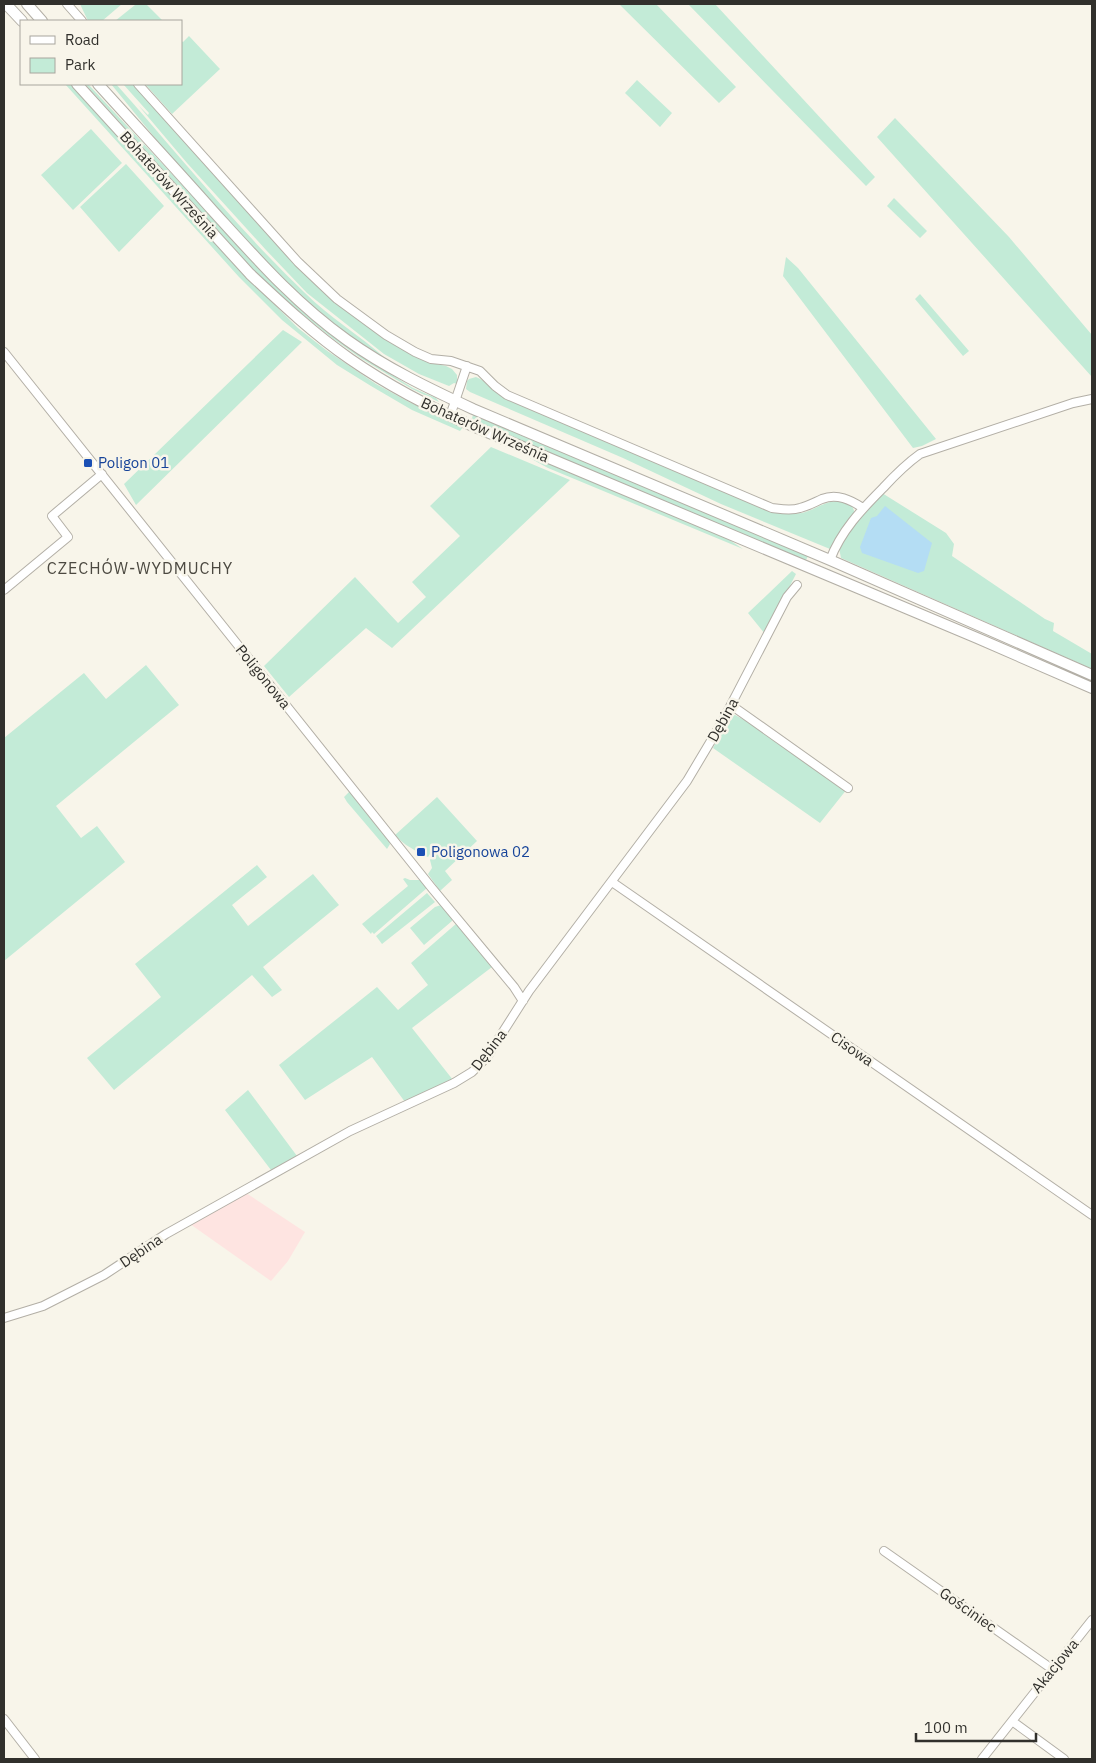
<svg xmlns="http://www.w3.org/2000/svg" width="1096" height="1763" viewBox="0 0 1096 1763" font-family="'IBM Plex Sans',sans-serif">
	<rect width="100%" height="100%" fill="#f8f5ea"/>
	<path fill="#fee4e1" d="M243 1191 305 1232 288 1261 271 1281 190 1224Z"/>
	<path fill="#c3ebd7" d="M80 4H122L102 21H88Z
		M139 4H146L163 21H115L135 5Z
		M619 4H656L736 87 719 103Z
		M688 4H715L875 177 866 186Z
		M189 36 220 69 172 114 145 84H181V41L183 42Z
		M637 80 672 113 660 127 625 93Z
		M65 84H72L249 279 298 328 326 350 376 384 409 402 463 427 460 431 412 410 371 386 337 365 282 320 239 277Z
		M85 84H88L266 275 303 312 363 357 413 388 436 398 439 402 412 389 362 359 332 338 270 288Z
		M111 84H116C178 154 237 228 305 293 329 317 359 335 384 357L375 354 349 337 298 294 255 250 168 154Z
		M123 84H133L304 273 326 294 361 322 393 344 427 362 446 366 452 369 457 375V384L454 383 449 386 419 374 384 354 307 293 266 250 187 163 138 105 148 115 149 113Z
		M895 118 1009 237 1092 335V377L877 137Z
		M91 129 122 163 73 210 41 175Z
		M126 164 164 206 119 252 80 207Z
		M894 198 927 231 920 238 887 206Z
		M786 257 798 268 936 439 922 446 913 448 783 276Z
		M920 294 969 351 963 356 915 299Z
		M283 330 302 342 136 505 124 484Z
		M476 377C485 380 494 391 503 397L767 510C779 513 790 515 802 513 818 509 829 497 847 503 852 505 855 509 854 515L844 527 830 549 721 504 623 458 470 392 466 389 467 381 469 379Z
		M473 415 808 556 805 562 471 421Z
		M491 447 570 480 392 648 366 628 289 697 264 666 355 577 398 623 426 597 412 582 460 536 430 506Z
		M528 457 537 459 728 539 743 549 548 468Z
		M882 493 946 533 954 544 952 556 1045 619 1054 623 1053 631 1092 654V669L841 558 839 548 857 519Z
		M792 571 796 574 765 634 748 613Z
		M146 665 179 705 56 806 81 838 97 826 125 862 4 961V738L84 673 106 699Z
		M735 715 765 731 847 789 820 823 713 748 730 716Z
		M349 792H351L389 841 390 844 387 849 347 802 344 797Z
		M437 797 477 841 445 871 452 880 440 891 428 874 432 868 430 860 432 857 430 854 428 857 425 856 426 852 420 849 418 852C409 847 402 843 395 835Z
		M257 865 267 877 232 905 248 926 313 874 339 905 263 967 282 990 272 997 252 975 114 1090 87 1058 161 997 135 964Z
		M405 878 410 880H420L427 888 374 934 372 932 371 934 362 924 408 886 403 879Z
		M427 893 435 902 382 944 376 936Z
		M441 905 452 918V921L424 945 410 928 435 907Z
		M457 923 492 967 412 1028 453 1080 405 1102 372 1057 305 1100 279 1065 377 987 398 1010 428 985 411 963Z
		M248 1090 297 1156 271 1170 225 1110Z"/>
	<path fill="#b4ddf4" d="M885 506 932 543 924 571 918 573 862 553 860 547 871 518 877 516Z"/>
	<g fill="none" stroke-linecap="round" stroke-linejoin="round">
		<defs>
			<path id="minor" d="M67 4 82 21
				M138 84 298 262 337 299 386 335 415 352 431 359 451 361 480 371 495 386 507 395 772 508C781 509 791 511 800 508 808 506 815 502 822 499 837 493 851 500 863 508
				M4 352 431 887 514 987 523 1001
				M450 416 467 366
				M830 560C841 531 861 510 883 488 895 475 906 464 920 454L1073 403 1092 399
				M4 590 68 537 52 516 102 474
				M731 705 848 788
				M612 882 1092 1215
				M4 1318 43 1306 104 1275 166 1234 350 1131 454 1083 472 1072 487 1057 529 991 687 781 721 724 787 597 797 585
				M884 1551 1052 1669
				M4 1719 35 1759
				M1012 1721 1064 1759
				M982 1759 1092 1620"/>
			<path id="major" d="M6 4 22 21
				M27 4 42 21
				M77 84 250 274C282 304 314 334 350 359 389 386 431 408 475 427L977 638 1092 688
				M98 84C136 126 175 168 213 211 255 257 295 303 347 340 386 368 430 389 473 409L830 560 1092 675"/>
		</defs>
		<use href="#minor" stroke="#b3afa6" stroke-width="10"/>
		<use href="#major" stroke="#b3afa6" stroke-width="12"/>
		<use href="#minor" stroke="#fff" stroke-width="8"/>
		<use href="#major" stroke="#fff" stroke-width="10"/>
	</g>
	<g fill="#1a4fb4" stroke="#f8f5ea" stroke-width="2">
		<rect x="83" y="458" width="10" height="10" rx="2.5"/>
		<rect x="416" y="847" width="10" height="10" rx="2.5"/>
	</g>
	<g text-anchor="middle" stroke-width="5" stroke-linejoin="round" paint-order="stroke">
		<g font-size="15" fill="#31302c" stroke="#f8f5ea">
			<text transform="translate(169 185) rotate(48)" y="5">Bohaterów Września</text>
			<text transform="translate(485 430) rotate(24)" y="5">Bohaterów Września</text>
			<text transform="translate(263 677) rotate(51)" y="5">Poligonowa</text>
			<text transform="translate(723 720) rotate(-61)" y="5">Dębina</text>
			<text transform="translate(852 1049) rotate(35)" y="5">Cisowa</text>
			<text transform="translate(489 1050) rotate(-52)" y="5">Dębina</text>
			<text transform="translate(141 1251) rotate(-34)" y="5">Dębina</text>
			<text transform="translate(968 1610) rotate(35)" y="5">Gościniec</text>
			<text transform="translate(1055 1666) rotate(-51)" y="5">Akacjowa</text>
		</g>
		<g font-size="15" fill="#164399" stroke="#f8f5ea" text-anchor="start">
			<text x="98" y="468">Poligon 01</text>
			<text x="431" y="857">Poligonowa 02</text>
		</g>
		<g font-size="16" letter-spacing="1" fill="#4c4941" stroke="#f8f5ea">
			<text x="140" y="574">CZECHÓW-WYDMUCHY</text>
		</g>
	</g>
	<rect width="1096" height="1763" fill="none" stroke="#31302c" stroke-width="10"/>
	<rect x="20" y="20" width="162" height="65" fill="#f8f5ea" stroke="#a8a69e"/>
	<rect x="30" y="36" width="25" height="8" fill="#ffffff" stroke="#a8a69e"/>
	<text x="65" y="45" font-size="15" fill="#31302c">Road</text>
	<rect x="30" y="58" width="25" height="15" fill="#c3ebd7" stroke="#a8a69e"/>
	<text x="65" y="70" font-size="15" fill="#31302c">Park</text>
	<path d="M916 1733v8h120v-8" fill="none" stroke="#31302c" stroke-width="2.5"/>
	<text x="924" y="1733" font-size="15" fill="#31302c" stroke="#f8f5ea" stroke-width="4" paint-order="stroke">100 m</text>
</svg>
